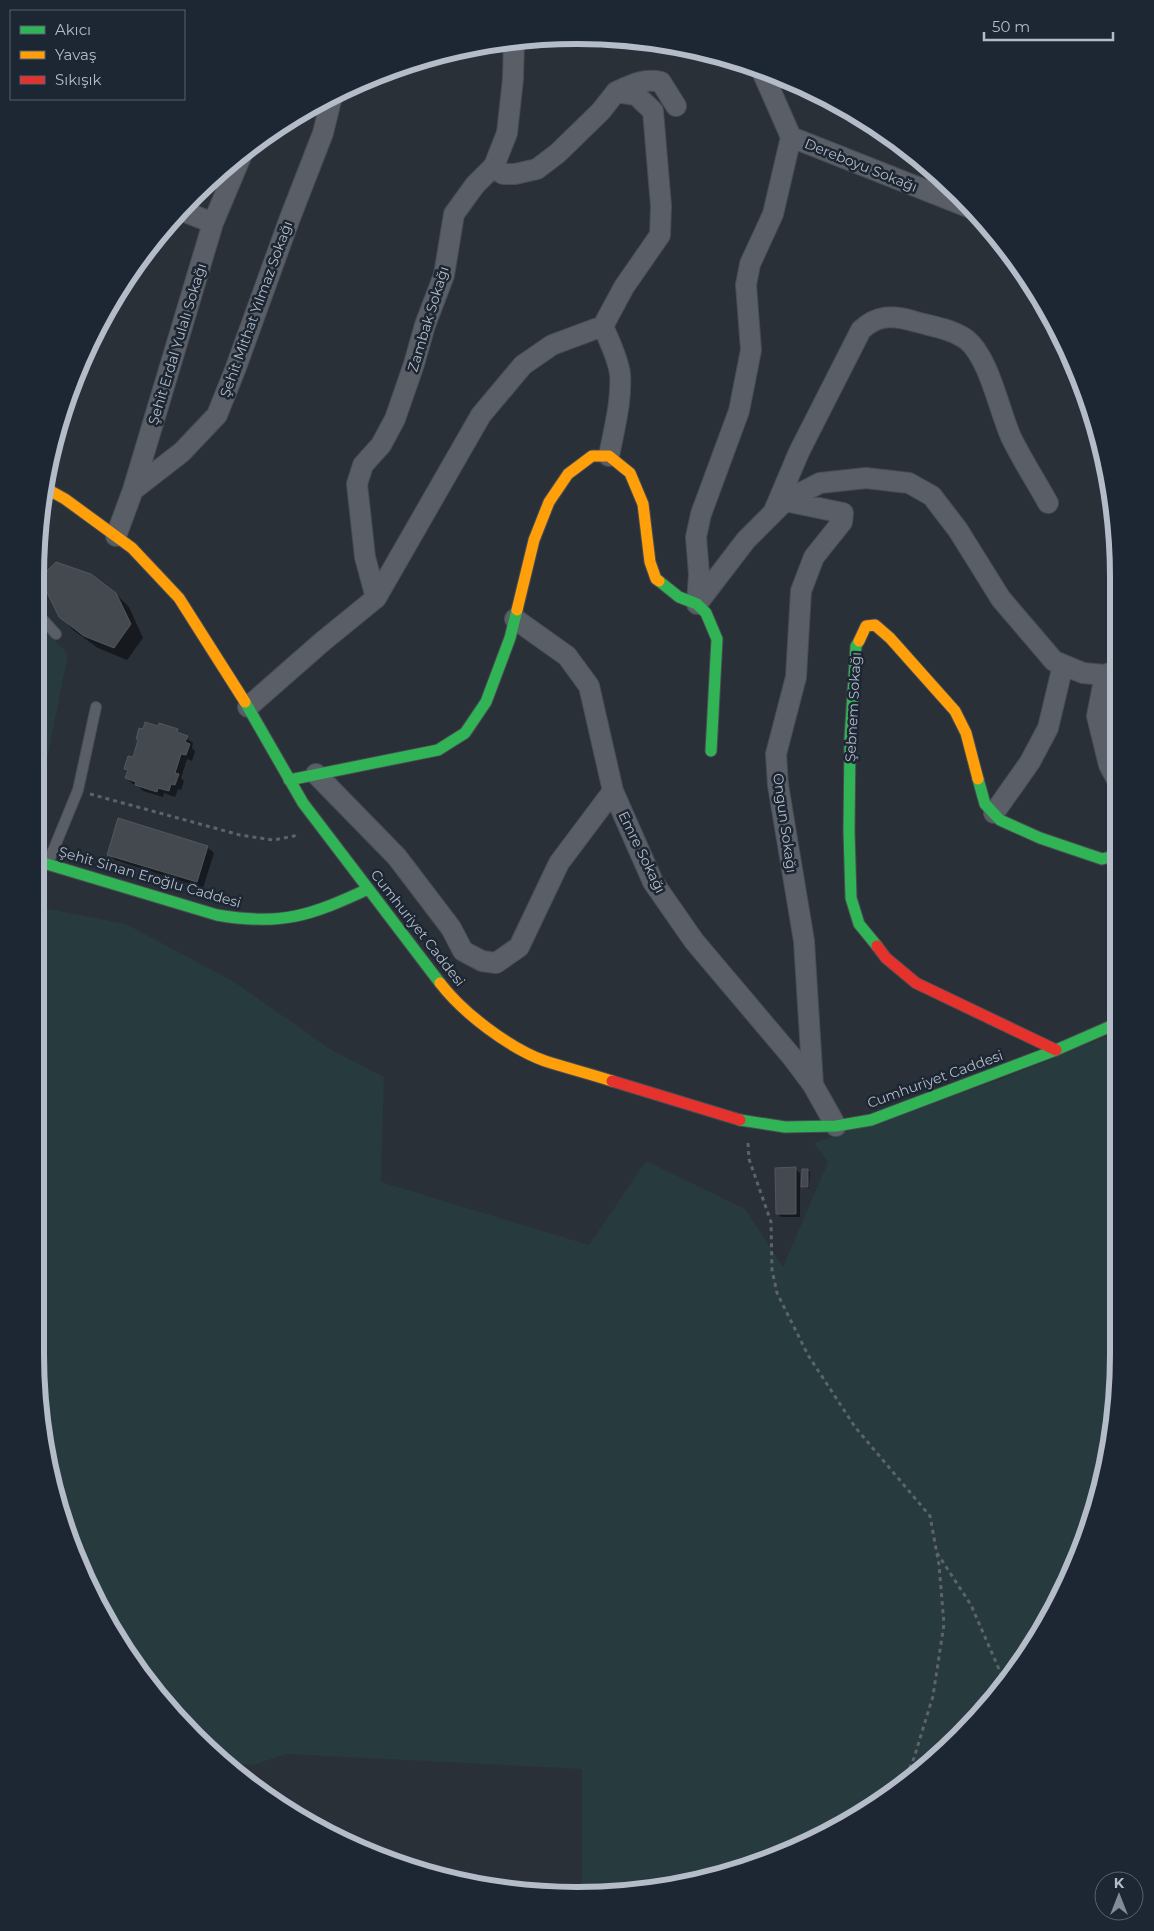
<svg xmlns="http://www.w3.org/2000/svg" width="1154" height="1931" viewBox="0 0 1154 1931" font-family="Montserrat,sans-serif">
	<rect width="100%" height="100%" fill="#2a3038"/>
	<path fill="#273a3e" d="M37 623 68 654 37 809Z
		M38 907 126 924 236 983 330 1049 384 1077 381 1182 589 1245 646 1161 745 1209 783 1267 828 1162 814 1143 1004 1078 1118 1032V1390L1090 1528 1027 1655 960 1737 907 1784 817 1840 751 1867 648 1891 582 1896V1769L286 1754 253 1765 227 1764 147 1684 91 1594 64 1528 40 1425Z"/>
	<path fill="#0007" d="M115 593 129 607 143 638 127 660 98 648 73 630 60 616Z
		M177 731 193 743 192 748 195 751 192 761 187 759 181 778 184 781 181 790 178 789 175 797 164 793 163 797 143 791 138 786 133 784 126 778 128 771 125 768 133 759Z
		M207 847 214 853 203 888 115 860 108 854Z
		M795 1169 800 1173V1217H781L777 1213Z
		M808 1171 810 1172 809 1188H804L803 1187Z"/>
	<path fill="#444950" stroke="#52575f" d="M56 562 91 574 116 593 131 624 114 648 84 636 59 617 40 578Z
		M145 722 158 726 159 723 178 729 177 732 188 736 185 742 190 744 186 755 181 754 175 773 179 774 175 785 171 784 169 791 158 788 157 792 135 785 136 782 125 778 128 770 124 769 128 756 133 757 138 740 136 739 139 728 143 729Z
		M118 818 208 846 197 882 107 855Z
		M796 1167V1214H776L775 1168Z
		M802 1169H808V1187H801Z"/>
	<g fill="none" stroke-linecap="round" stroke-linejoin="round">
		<defs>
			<path id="lane" d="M36 612 56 634
				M48 863 78 790 96 707"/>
			<path id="street" d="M761 69 791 137 973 209
				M616 92C631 85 644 78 661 82L676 106
				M494 166 503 174H515L537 169 558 153 601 111 616 92 636 95 653 111 661 206 660 235 624 287 603 326C609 341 618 358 620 374 622 401 614 429 609 456
				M180 210 213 223
				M133 490 182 452 217 415 235 370 290 218 323 133 332 96
				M785 501 843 513 842 522 814 557 801 591 796 677 776 754 778 785 804 941 813 1085
				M774 511 799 452 861 330C877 315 892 315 913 321 930 326 953 329 967 340 989 358 999 410 1011 437 1022 460 1036 481 1048 503
				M116 536 133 490 213 223 242 154
				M376 598 365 557 357 484 363 465 381 445 395 419 414 364 425 325 444 275 454 214 475 185 494 166 507 133 513 79 514 41
				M697 604 746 540 785 501 820 483 866 478 909 483 932 496 958 530 1001 599 1054 661 1083 673 1105 675 1118 670
				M697 604 699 574 696 537 701 514 739 411 751 350 746 285 750 264 773 214 791 137
				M515 619 567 656 589 686 613 791 653 882 694 941 792 1057 813 1085 836 1126
				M1105 675 1097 716 1109 765 1118 781
				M248 707 322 642 376 598 481 415 523 365 552 345 603 326
				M316 774 397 857 451 928 463 951 482 961 496 963 519 947 559 863 613 791
				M994 813 1030 762 1048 728 1063 665"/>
			<path id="fast" d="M659 581 679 597 697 604 706 613 717 639 711 751
				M859 641 856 646 850 739 849 831 851 898 859 924 877 946
				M245 702 303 803 440 983
				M978 779 985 804 1000 820 1040 838 1102 859 1118 855
				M289 780 438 750 465 733 486 702 510 638 517 610
				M37 861 217 915C281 926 310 916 368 889
				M740 1120 785 1127 836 1126 871 1120 1056 1050 1118 1023"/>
			<path id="slow" d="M47 489 65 499 132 548 179 598 245 702
				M517 610 534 540 549 502 568 474 592 456H609L630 473 643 504 650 562 656 579 659 581
				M859 641 866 626 875 625 890 638 955 711 966 733 978 779
				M440 983C463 1013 509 1048 545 1061 567 1068 590 1074 612 1081"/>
			<path id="jam" d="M877 946 886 958 916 983 1056 1050
				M612 1081 740 1120"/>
		</defs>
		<use href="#lane" stroke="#484c53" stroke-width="12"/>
		<use href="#street" stroke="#484c53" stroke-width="22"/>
		<use href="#fast" stroke="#484c53" stroke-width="13"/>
		<use href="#slow" stroke="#484c53" stroke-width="13"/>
		<use href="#jam" stroke="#484c53" stroke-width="13"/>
		<path stroke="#5d636a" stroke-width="3" stroke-dasharray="4 4" stroke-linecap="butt" d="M90 794 240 835 273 840 294 836 299 833
			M748 1143 749 1159 771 1222 772 1270 777 1293 808 1355 855 1427 930 1516 939 1565 944 1624 933 1696 914 1758 901 1788
			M937 1553 971 1605 1005 1683"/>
		<use href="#lane" stroke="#5a5e66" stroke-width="10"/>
		<use href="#street" stroke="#5a5e66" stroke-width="20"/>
		<use href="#fast" stroke="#30b455" stroke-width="11"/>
		<use href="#slow" stroke="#ff9f0a" stroke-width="11"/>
		<use href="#jam" stroke="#e5322d" stroke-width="11"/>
	</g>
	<g text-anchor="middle" stroke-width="5" stroke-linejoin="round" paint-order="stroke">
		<g font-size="14" fill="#b4bcc9" stroke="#1d2633">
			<text transform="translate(861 165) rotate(22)" y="5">Dereboyu Sokağı</text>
			<text transform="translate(256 309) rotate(-70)" y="5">Şehit Mithat Yılmaz Sokağı</text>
			<text transform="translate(428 319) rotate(-73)" y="5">Zambak Sokağı</text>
			<text transform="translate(177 344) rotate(-73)" y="5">Şehit Erdal Yulalı Sokağı</text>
			<text transform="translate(853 707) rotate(-87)" y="5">Şebnem Sokağı</text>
			<text transform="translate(785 823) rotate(82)" y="5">Ongun Sokağı</text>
			<text transform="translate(642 852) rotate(64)" y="5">Emre Sokağı</text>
			<text transform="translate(150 877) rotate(16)" y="5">Şehit Sinan Eroğlu Caddesi</text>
			<text transform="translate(418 928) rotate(52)" y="5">Cumhuriyet Caddesi</text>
			<text transform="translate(935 1079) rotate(-20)" y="5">Cumhuriyet Caddesi</text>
		</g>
	</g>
	<path d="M0 0H1154V1931H0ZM577 44H577A533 533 0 0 1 1110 577V1354A533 533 0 0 1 577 1887H577A533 533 0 0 1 44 1354V577A533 533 0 0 1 577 44Z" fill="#1d2633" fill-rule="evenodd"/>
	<path fill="none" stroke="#b4bcc9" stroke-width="6" d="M577 44H577A533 533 0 0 1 1110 577V1354A533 533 0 0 1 577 1887H577A533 533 0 0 1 44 1354V577A533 533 0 0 1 577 44Z"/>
	<rect x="10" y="10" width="175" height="90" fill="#1d2633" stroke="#59626f"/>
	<rect x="20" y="26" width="25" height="8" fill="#30b455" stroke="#59626f"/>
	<text x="55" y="35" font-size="15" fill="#b4bcc9">Akıcı</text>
	<rect x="20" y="51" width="25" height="8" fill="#ff9f0a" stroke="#59626f"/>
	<text x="55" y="60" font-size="15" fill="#b4bcc9">Yavaş</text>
	<rect x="20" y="76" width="25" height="8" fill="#e5322d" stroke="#59626f"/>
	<text x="55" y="85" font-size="15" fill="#b4bcc9">Sıkışık</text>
	<g transform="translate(1119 1896)"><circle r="24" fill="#1d2633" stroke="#59626f"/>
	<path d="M0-4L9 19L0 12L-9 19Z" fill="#848b96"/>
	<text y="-8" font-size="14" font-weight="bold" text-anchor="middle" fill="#b4bcc9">K</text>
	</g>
	<path d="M984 32v8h129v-8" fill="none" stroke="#b4bcc9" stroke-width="2.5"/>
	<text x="992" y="32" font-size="15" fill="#b4bcc9" stroke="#1d2633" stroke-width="4" paint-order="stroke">50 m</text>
</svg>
